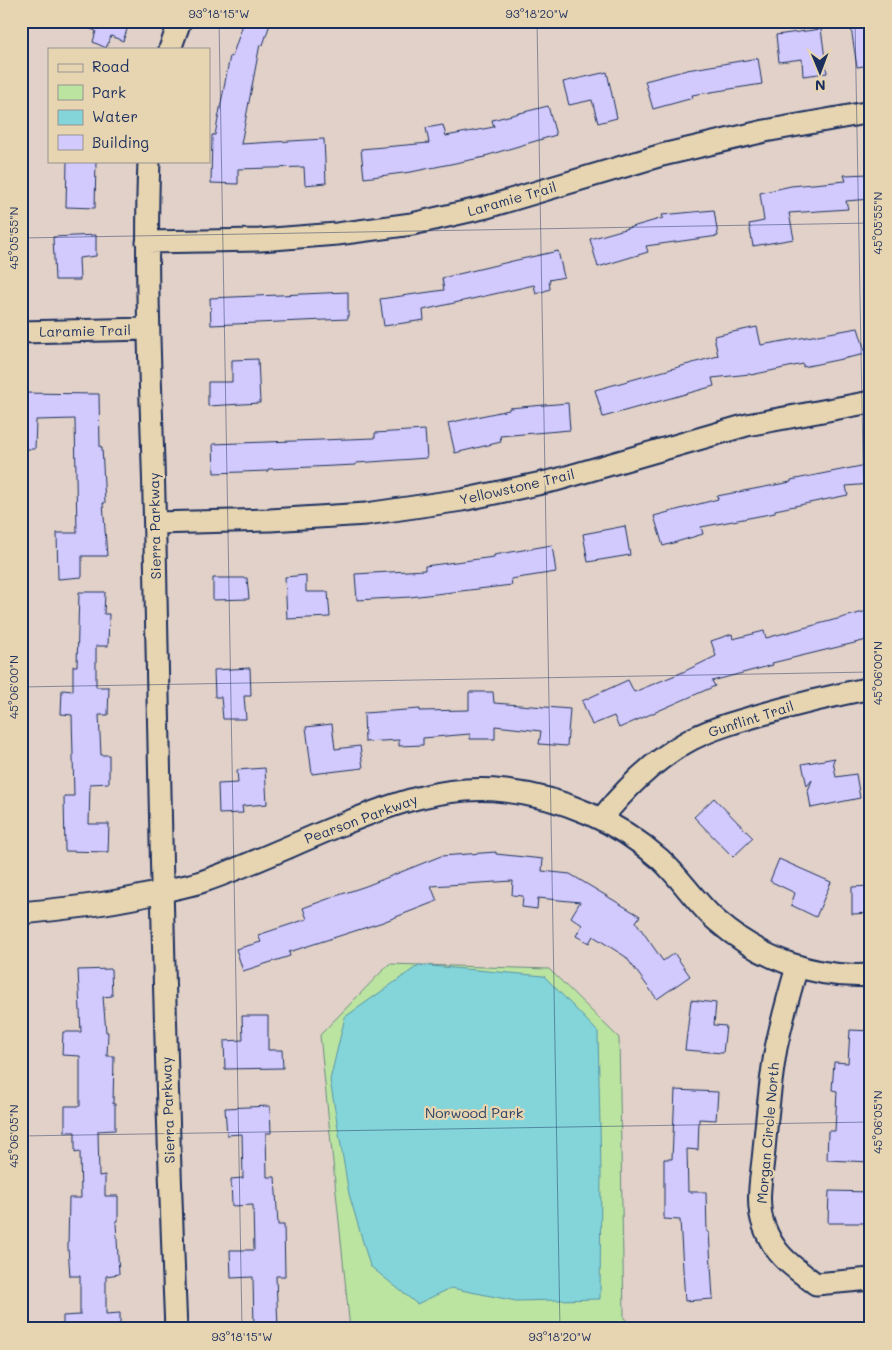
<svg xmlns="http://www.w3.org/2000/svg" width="892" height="1350" viewBox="0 0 892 1350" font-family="Mali,sans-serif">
	<rect width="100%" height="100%" fill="#e1d1c8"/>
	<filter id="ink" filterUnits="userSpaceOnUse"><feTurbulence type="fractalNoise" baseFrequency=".02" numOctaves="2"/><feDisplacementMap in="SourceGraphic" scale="10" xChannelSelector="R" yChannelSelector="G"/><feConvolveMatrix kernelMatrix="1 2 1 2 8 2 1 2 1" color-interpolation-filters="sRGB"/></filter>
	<g filter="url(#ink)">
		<path fill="#bbe4a0" stroke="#6b8a7f" d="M389 964 549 969 619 1038 624 1318 636 1329H350L320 1035Z"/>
		<path fill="#83d5d9" stroke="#5993a8" d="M419 965 544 976 598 1032 601 1173 600 1299 516 1301 451 1288 417 1304 370 1266 349 1194 330 1080 345 1017Z"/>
		<path fill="#d2c9fc" stroke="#1b2f5e" d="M75 21H130L123 41 111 36 106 48 93 42 96 31 75 23Z
			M244 21H271L263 45 260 44 241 144 324 139 326 183 305 185 304 167 238 169V184L211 183 212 135H215L230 56 232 57Z
			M850 21H869L871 65 857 67Z
			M821 29 827 73 803 76 802 59 779 62 776 35Z
			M758 58 762 84 692 95 693 98 653 109 645 81 687 70Z
			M607 72 617 118 598 123 592 100 569 105 563 82Z
			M548 106 556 135 485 156V157L411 172 364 178 361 149 429 143 426 128 443 125 446 136 494 127 492 120Z
			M67 161H96L95 208 66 207Z
			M870 174 871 199 846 201 848 209 789 213 794 239 753 246 749 224 764 221 760 193 791 186 846 181 844 175Z
			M714 210 718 236 646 246 648 252 598 267 590 239 663 218 662 215Z
			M96 235V256L79 258 80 280H55L53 237Z
			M558 251 564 277 549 280 550 289 536 294 534 285 423 310 424 320 384 326 380 299 444 290 442 278 517 260Z
			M348 292V319L211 325 210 298Z
			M757 327 761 345 858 328 866 354 803 367V364L751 375 750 374 712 378 714 386 603 417 595 390 718 356 714 336Z
			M258 359 260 403 208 406V382H232V360Z
			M21 393 99 394 100 447H102L105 503H103L107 556H82V577L58 579 57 533H77L75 419 36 420 35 449H21Z
			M568 403 570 430 500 436 501 442 455 453 448 423 509 410V408Z
			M425 430 427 458 356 463V465L268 469V471L214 473 213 444 375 438V433Z
			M871 464V484L846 486 848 495 775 510V513L701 527 703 534 663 546 654 516 718 499 717 496 791 482V480Z
			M625 526 630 555 588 562 583 534Z
			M552 545 556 572 511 579 512 585 410 597 357 600 355 574 425 570V566L494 557V555Z
			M306 575V592H328L330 617 287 619 285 577Z
			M213 578H247L249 599 213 600Z
			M79 592H105L104 614H109L108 646H96V687H109L108 715H99L101 755H109V783L90 784 89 824H109L108 852 65 851 64 796H74L72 715 61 714 62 690 73 691V666H77Z
			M871 610V639L772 663 773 665 712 681 715 686 619 728 614 716 592 725 582 701 628 680 634 692 683 672 716 656 711 641 732 634 733 639 764 631 766 638Z
			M250 668 251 696H244L246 719H223L221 697H215L214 670Z
			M469 692H493L494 703 570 709 567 746 539 744 541 731 495 726V739H470V734L423 738V745L399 746V740L365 742 364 713 420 709V711L469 710Z
			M332 724 335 749 360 746 363 768 312 774 306 727Z
			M835 758 833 761 836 777 856 774 860 798 811 808 808 791 812 780 807 786 802 764Z
			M265 768 267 804 242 806 243 813 219 814 218 784 238 783 237 770Z
			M714 798 753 838 733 857 694 817Z
			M496 852V854L543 859 542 871 570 874 640 916 636 922 663 961 674 953 690 976 657 999 626 957 593 936 589 943 576 936 582 925 571 917 580 902 538 898 537 909 522 907 523 896 512 895 513 881 431 886 437 901 383 922 289 952 290 956 243 971 236 949 261 942 258 935 307 919 303 908 336 896 366 886 441 856Z
			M779 859 831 882 816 917 791 905 795 893 770 881Z
			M871 886V913L852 914V887Z
			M111 969 112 996 103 997 106 1032H108L107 1056H114L113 1104H115V1130L98 1131 99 1176 105 1175V1196H118V1221L116 1222 119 1274 106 1276V1314L120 1313V1329H63V1316L80 1315V1276H70L68 1247 69 1198H81L80 1152 75 1153V1132H65V1106H80V1056L62 1055 63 1032H81L78 970Z
			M691 1000 716 1003 714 1025 726 1026 723 1053 685 1050Z
			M242 1016H268V1050H282L283 1068 225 1069 224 1041 243 1040Z
			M850 1030 871 1031V1096L866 1095 865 1132 871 1133V1162L827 1160 828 1131H835L837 1091 832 1090 834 1062 848 1063Z
			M675 1090 718 1092 716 1120 699 1119 698 1150 687 1149 688 1192H706L707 1232H709L713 1299 685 1301 680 1220 664 1219V1159H672Z
			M270 1106 271 1133H266L267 1177H275L278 1225H284L285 1276H276L278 1329H254L253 1277 231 1278 230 1250H254L253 1205 232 1206 231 1179 243 1178 242 1134 227 1135 225 1108Z
			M829 1191 871 1192V1223H828Z"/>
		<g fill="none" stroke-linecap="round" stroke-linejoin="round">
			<defs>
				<path id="minor" d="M170 49 180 21
					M149 161C144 288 153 415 155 543 160 805 165 1067 176 1329
					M147 242 260 240 337 234 412 224 487 207 662 155 765 131 871 112
					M21 332 148 329
					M155 523 270 520 366 514 462 500 556 480 747 425 871 402
					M601 819C626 788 656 758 692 739 716 727 742 720 767 713 802 703 836 695 871 688
					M21 913C72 908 119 903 168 890 180 887 193 885 204 881 250 865 294 844 338 826 392 804 445 784 505 791 562 797 617 821 660 859 681 878 696 903 717 921 759 958 815 979 871 975
					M797 967C789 994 782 1020 776 1048 770 1082 767 1116 764 1150 762 1175 755 1203 764 1226 775 1256 792 1266 816 1284L871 1279"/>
			</defs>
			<use href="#minor" stroke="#1b2f5e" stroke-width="25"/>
			<use href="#minor" stroke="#e7d5b2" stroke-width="21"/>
		</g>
	</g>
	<path fill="none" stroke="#1b2f5e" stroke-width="1" stroke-opacity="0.45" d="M219 21 242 1329M537 21 560 1329M855 21 871 901M21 238 871 223M21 687 871 672M21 1136 871 1122"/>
	<g text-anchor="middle" stroke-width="4.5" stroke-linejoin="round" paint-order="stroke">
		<g font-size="14" fill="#1b2f5e" stroke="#e7d5b2">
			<text transform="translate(512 199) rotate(-16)" y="5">Laramie Trail</text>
			<text transform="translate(85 331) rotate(-1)" y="5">Laramie Trail</text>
			<text transform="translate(517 487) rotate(-13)" y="5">Yellowstone Trail</text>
			<text transform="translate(155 526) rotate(-91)" y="5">Sierra Parkway</text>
			<text transform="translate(751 719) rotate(-18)" y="5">Gunflint Trail</text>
			<text transform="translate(361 819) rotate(-20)" y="5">Pearson Parkway</text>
			<text transform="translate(168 1110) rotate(-92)" y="5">Sierra Parkway</text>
			<text transform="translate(768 1133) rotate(-85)" y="5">Morgan Circle North</text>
		</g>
		<g font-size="14" fill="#2b4165" stroke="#e7d5b2">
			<text x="474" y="1118">Norwood Park</text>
		</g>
	</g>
	<rect width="892" height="1350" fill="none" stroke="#e7d5b2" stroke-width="55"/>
	<rect x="48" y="48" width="162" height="115" fill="#e7d5b2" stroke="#959390"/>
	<rect x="58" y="64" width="25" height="8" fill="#e7d5b2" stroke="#959390"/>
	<text x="92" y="72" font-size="15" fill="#1b2f5e">Road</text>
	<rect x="58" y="85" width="25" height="15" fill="#bbe4a0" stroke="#959390"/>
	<text x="92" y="98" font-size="15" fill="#1b2f5e">Park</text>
	<rect x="58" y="110" width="25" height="15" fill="#83d5d9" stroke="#959390"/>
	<text x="92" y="122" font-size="15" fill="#1b2f5e">Water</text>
	<rect x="58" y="135" width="25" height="15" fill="#d2c9fc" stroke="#959390"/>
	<text x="92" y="148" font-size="15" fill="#1b2f5e">Building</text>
	<g transform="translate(820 72) rotate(179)" stroke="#e7d5b2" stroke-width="4" paint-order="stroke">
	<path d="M0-4L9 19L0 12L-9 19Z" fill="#1b2f5e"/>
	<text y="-8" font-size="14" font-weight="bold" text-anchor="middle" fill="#1b2f5e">N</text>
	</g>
	<rect x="28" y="28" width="836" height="1294" fill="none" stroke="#1b2f5e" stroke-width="2"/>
	<g font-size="12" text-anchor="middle" fill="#1b2f5e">
		<text x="219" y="18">93°18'15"W</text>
		<text x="537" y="18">93°18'20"W</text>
		<text transform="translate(878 223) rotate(-90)" y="4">45°05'55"N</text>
		<text transform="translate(14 238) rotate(-90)" y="4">45°05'55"N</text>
		<text transform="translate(878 673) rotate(-90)" y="4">45°06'00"N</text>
		<text transform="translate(14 687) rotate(-90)" y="4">45°06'00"N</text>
		<text transform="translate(878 1122) rotate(-90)" y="4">45°06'05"N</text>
		<text transform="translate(14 1136) rotate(-90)" y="4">45°06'05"N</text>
		<text x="242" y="1341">93°18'15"W</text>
		<text x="560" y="1341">93°18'20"W</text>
	</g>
</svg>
